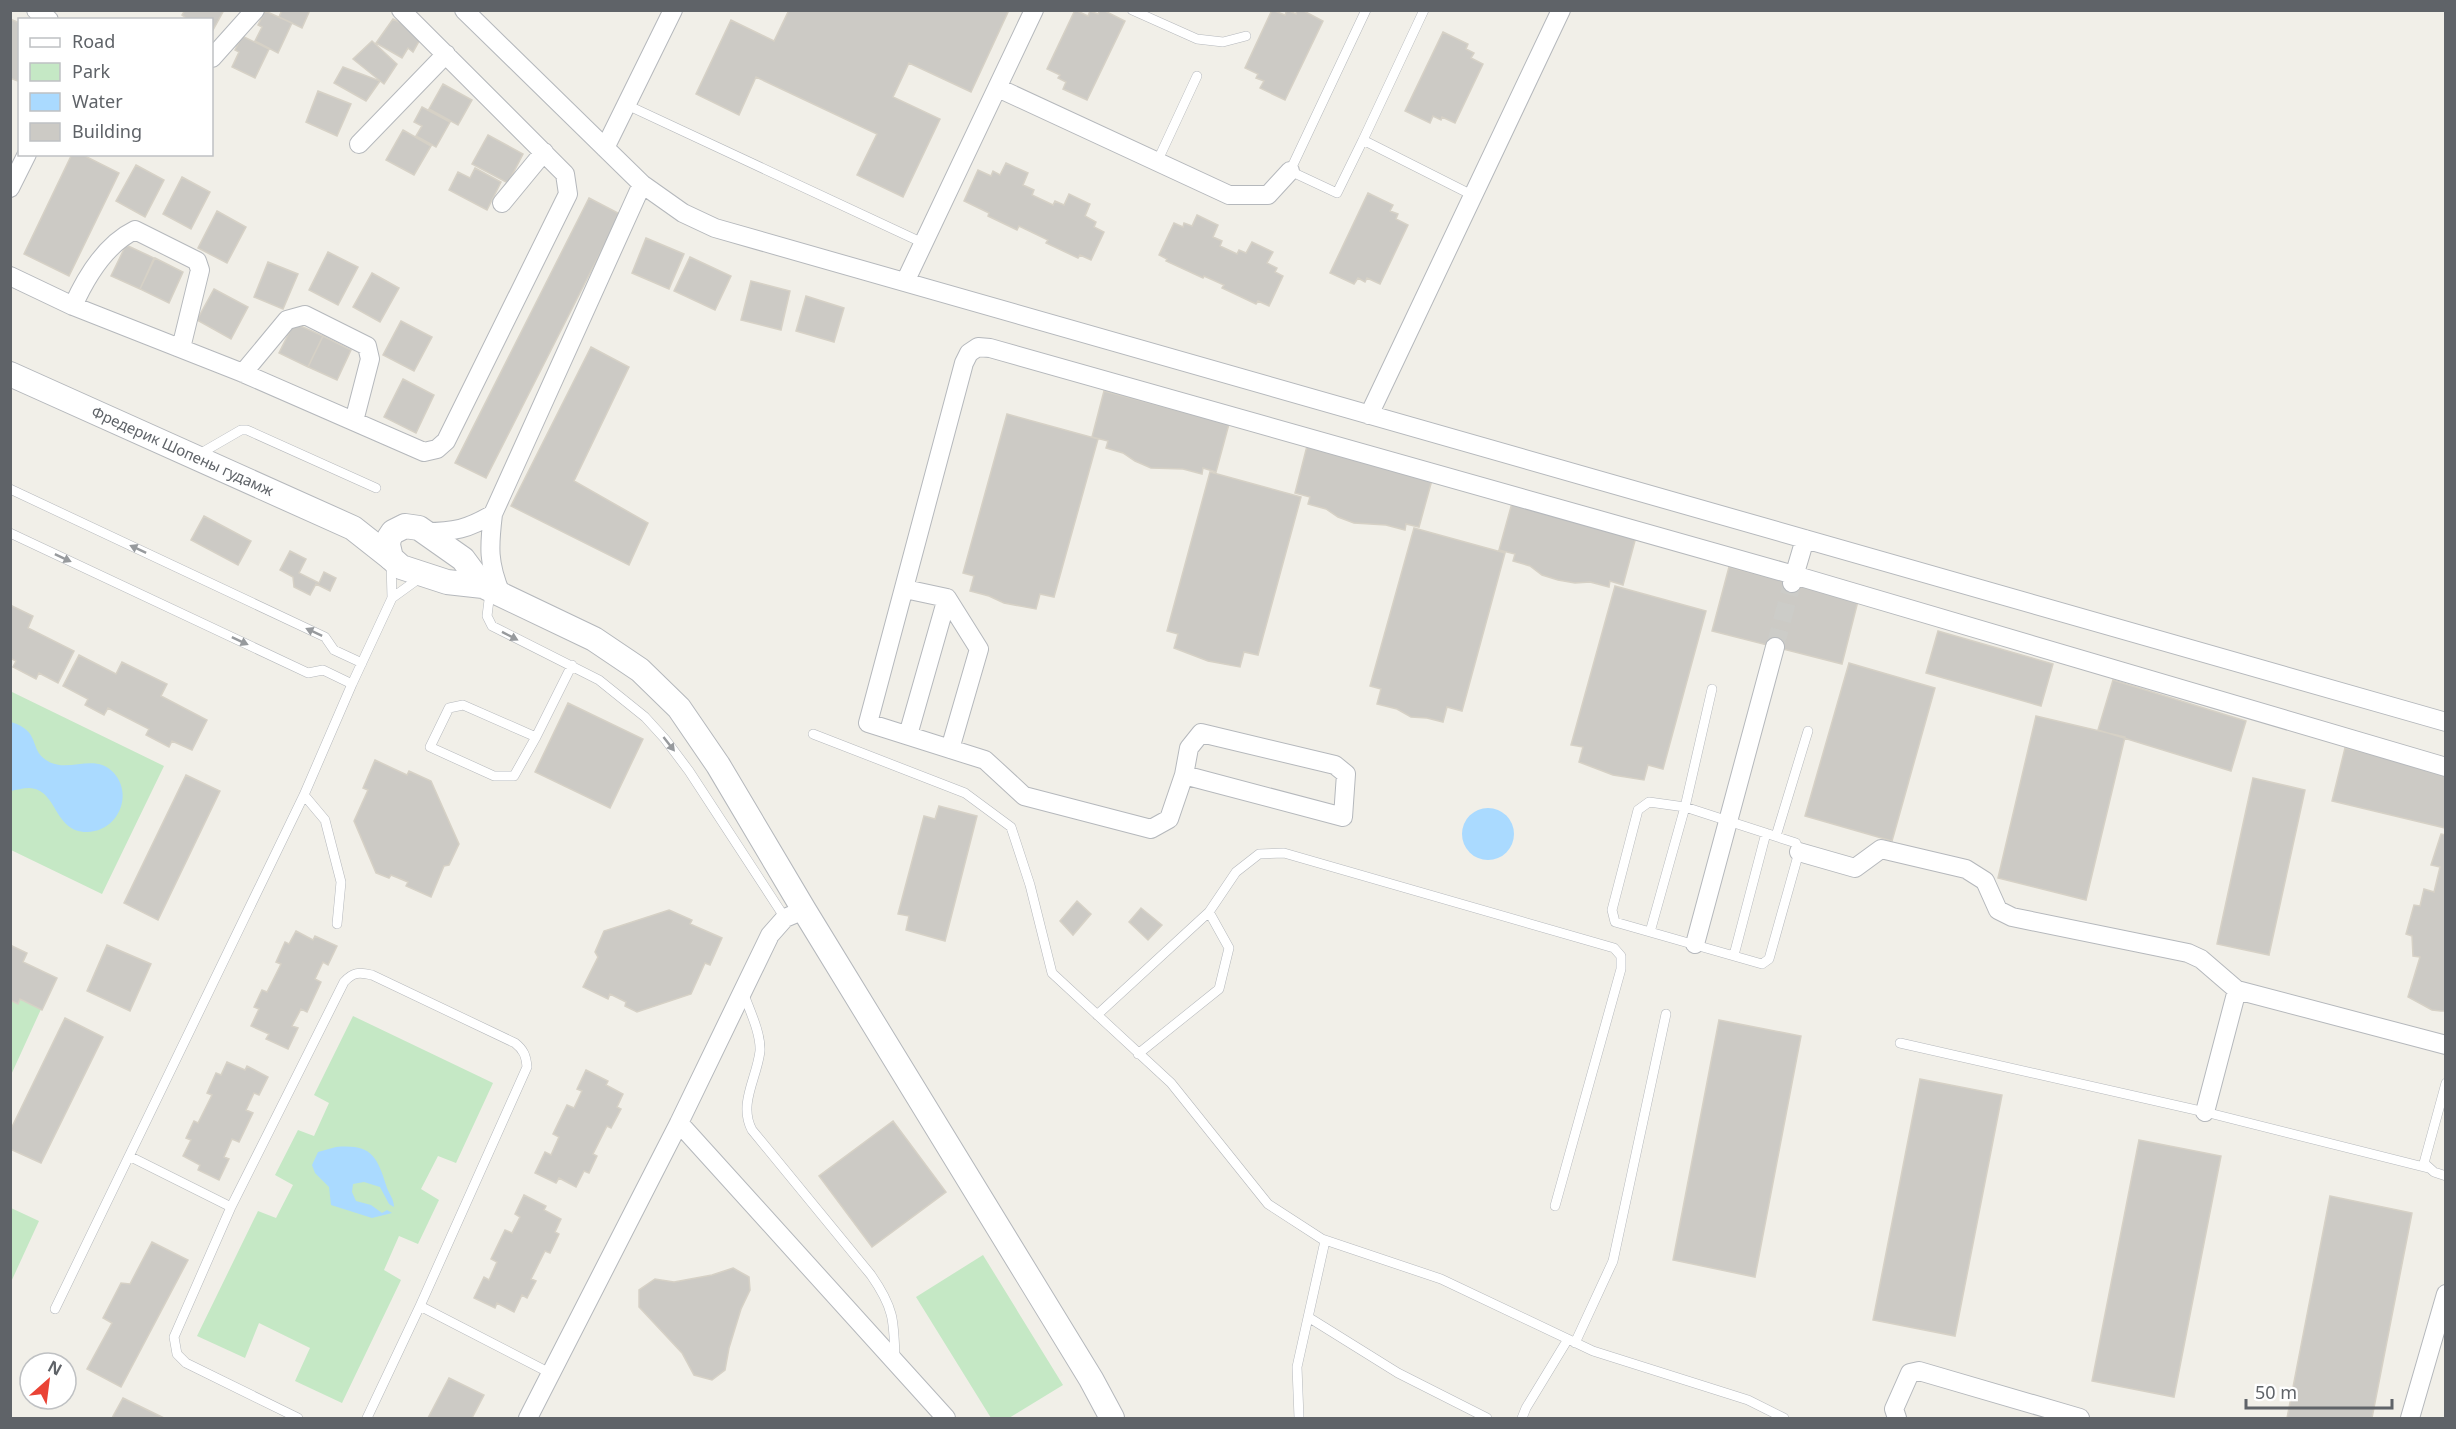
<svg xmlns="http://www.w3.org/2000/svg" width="2456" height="1429" viewBox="0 0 2456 1429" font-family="'Noto Sans',sans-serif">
	<rect width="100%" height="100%" fill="#f1efe8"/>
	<path fill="#c5e8c5" d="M10 691 164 766 102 894 11 850Z
		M11 992 42 1007 11 1075Z
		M353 1016 493 1083 456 1163 438 1156 421 1189 439 1200 418 1244 399 1236 384 1270 401 1280 342 1403 295 1381 310 1348 259 1323 245 1358 197 1336 258 1211 276 1218 293 1185 275 1175 298 1130 314 1136 329 1103 314 1095Z
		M11 1208 39 1221 11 1282Z
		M983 1255 1063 1385 1009 1418H991L916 1297Z"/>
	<path fill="#aadaff" d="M11 722C41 731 29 749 46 760 68 775 94 751 114 773 134 796 117 832 87 832 53 832 58 789 29 788 23 788 16 790 11 791Z
		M1462 834a26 26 0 1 1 52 0a26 26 0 1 1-52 0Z
		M336 1147C370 1144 377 1155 386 1185 388 1193 394 1198 394 1207L389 1204 380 1187 364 1182 353 1184 352 1192 356 1201 371 1205 382 1213 387 1210 392 1213 372 1218 331 1205 329 1187 315 1173 312 1165 318 1152Z"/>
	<path fill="#cccac5" stroke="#d6d1c6" stroke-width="1.5" d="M185 10H224L212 32V20H189L182 15Z
		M282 10H310L302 28 279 17Z
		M789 10H1009L971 92 909 63 893 97 940 119 903 197 857 175 877 134 756 77 739 115 696 94 731 20 774 41Z
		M1075 10 1088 16 1090 11 1098 14 1100 10H1103L1125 21 1087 100 1063 89 1066 82 1058 78 1060 75 1047 69Z
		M1272 10 1285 15 1287 10 1296 14 1297 10H1302L1323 21 1285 100 1260 88 1264 81 1256 78 1258 74 1245 68Z
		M265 11 292 23 278 53 255 41 262 27 258 25Z
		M10 19 20 23V82L10 78Z
		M393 19 423 34 413 52 408 48 402 58 376 43Z
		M1443 32 1468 44 1466 49 1474 53 1471 58 1483 64 1455 123 1442 117 1441 120 1433 116 1430 123 1405 111Z
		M242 36 269 49 255 78 232 67 239 52 235 50Z
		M372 41 397 64 384 84 353 59Z
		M343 67 380 81 366 101 334 83Z
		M443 84 472 100 458 125 429 109Z
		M318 91 351 104 337 136 306 122Z
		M422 107 450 122 436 147 416 136 422 126 414 122Z
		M403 130 431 146 414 175 386 160Z
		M488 135 523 154 508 183 472 164Z
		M72 154H81L119 173 69 276 24 254Z
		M1006 163 1028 173 1023 185 1034 190 1032 195 1053 205 1055 201 1064 205 1069 194 1090 204 1085 216 1096 222 1094 227 1104 232 1091 260 1080 255 1078 258 1046 243 1048 240 1019 226 1017 230 988 216 989 213 964 201 978 170 991 176 993 171 1000 175Z
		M136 165 164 180 145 217 116 201Z
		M475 168 501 182 487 210 449 190 458 172 470 178Z
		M182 177 210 192 191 229 163 214Z
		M1368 193 1393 205 1390 211 1398 214 1396 219 1408 225 1380 284 1367 278 1365 282 1358 278 1354 284 1330 273Z
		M589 198 620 214 486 478 455 463Z
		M217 211 246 227 227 263 198 248Z
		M1197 215 1218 225 1213 237 1222 241 1220 246 1237 254 1239 250 1246 253 1252 242 1273 252 1267 263 1277 268 1275 272 1283 276 1269 306 1258 301 1256 304 1222 288 1224 285 1204 276 1203 278 1166 261 1167 259 1159 255 1174 223 1183 227 1184 223 1192 226Z
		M646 238 684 254 669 289 632 273Z
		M126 245 154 258 140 289 111 276Z
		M328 252 358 267 338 305 309 290Z
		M690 257 731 276 715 310 674 291Z
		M155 258 183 272 169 303 140 289Z
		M268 262 298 274 283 309 254 297Z
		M372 273 399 288 380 322 353 307Z
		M751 281 790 291 781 330 741 320Z
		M214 289 248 307 231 339 197 320Z
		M806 296 844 308 834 342 796 331Z
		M401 321 432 337 414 371 383 355Z
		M294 323 323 336 308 367 279 353Z
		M323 336 351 350 337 380 308 367Z
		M591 347 629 367 574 481 648 523 629 565 511 506Z
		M403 379 434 395 416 433 384 417Z
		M1104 391 1229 424 1216 472 1203 468 1202 474 1183 469 1151 468 1135 461 1123 453 1106 448 1108 441 1092 437Z
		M1007 414 1098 439 1054 597 1040 594 1036 609 1004 603 989 596 970 591 974 576 963 573Z
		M1307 446 1432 480 1419 527 1406 524 1405 530 1386 525 1354 523 1338 517 1326 509 1308 504 1310 497 1295 493Z
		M1210 472 1301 497 1258 655 1244 652 1240 667 1208 661 1174 648 1178 634 1167 631Z
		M1512 503 1636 537 1623 585 1610 581 1609 587 1590 582 1575 583 1558 580 1542 575 1530 566 1513 561 1515 554 1499 550Z
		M204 516 251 541 238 565 191 540Z
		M1414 528 1505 553 1462 711 1447 707 1443 722 1427 718 1411 717 1397 709 1377 704 1381 689 1370 686Z
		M290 551 306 559 299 573 319 583 324 572 336 578 330 591 316 584 310 595 294 587 293 577 280 570Z
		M1729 567 1858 601 1842 664 1712 631Z
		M1615 586 1706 611 1663 769 1648 765 1644 780 1613 775 1579 762 1583 747 1571 745Z
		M10 605 33 616 28 628 74 651 58 683 39 673 36 679 13 667 16 661 10 658Z
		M1938 631 2053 664 2041 706 1926 673Z
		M79 655 116 674 122 662 167 684 161 696 207 720 192 750 172 741 169 747 146 735 149 729 108 708 104 715 85 705 88 699 63 686Z
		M1849 663 1935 688 1892 841 1805 816Z
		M2113 680 2246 721 2231 771 2098 730Z
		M568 703 643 739 610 808 535 772Z
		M2036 716 2125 737 2086 900 1998 878Z
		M2345 748 2446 772 2445 828 2332 801Z
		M375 760 407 775 409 771 431 781 459 844 449 865 444 866 431 897 406 886 408 882 391 875 389 878 376 873 354 821 368 790 363 788Z
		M186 775 220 791 158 920 124 903Z
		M2253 778 2305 790 2269 955 2217 944Z
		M939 806 977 816 945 941 906 930 909 916 898 914 924 816 935 819Z
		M2441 834 2446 835V1011H2441L2432 1010 2408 997 2420 957 2413 956 2412 936 2406 934 2414 905 2420 906 2424 889 2434 892 2440 867 2431 865Z
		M1077 901 1091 914 1073 935 1060 921Z
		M1141 908 1162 925 1148 940 1129 922Z
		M669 910 692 920 690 924 722 938 710 965 705 963 691 994 637 1012 625 1006 626 1002 610 994 608 999 583 987 598 957 595 952 604 931Z
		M296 931 313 940 315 936 337 946 328 965 323 962 315 979 321 982 307 1012 301 1009 292 1026 298 1028 288 1049 266 1039 269 1034 251 1026 259 1009 254 1007 262 990 267 992 281 964 276 962 285 942 289 944Z
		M10 945 27 953 23 962 57 978 42 1010 20 999 18 1004 10 1000Z
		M107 945 151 964 130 1011 87 991Z
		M65 1018 103 1037 41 1163 10 1149V1131Z
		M1719 1020 1801 1036 1755 1277 1673 1260Z
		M227 1062 245 1070 247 1066 268 1077 259 1095 254 1093 246 1110 253 1113 239 1142 232 1139 224 1157 229 1159 219 1180 198 1170 200 1165 183 1156 191 1140 186 1138 194 1121 198 1123 212 1095 207 1093 216 1073 221 1075Z
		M586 1070 608 1081 606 1085 623 1094 617 1107 621 1109 611 1128 607 1126 593 1154 597 1156 589 1173 584 1171 576 1187 559 1178 556 1183 535 1173 545 1152 551 1155 559 1137 553 1134 567 1105 574 1108 582 1091 577 1089Z
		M1920 1079 2002 1095 1955 1336 1873 1320Z
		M893 1121 946 1192 872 1247 819 1176Z
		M2139 1140 2221 1156 2174 1397 2092 1381Z
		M524 1195 546 1206 544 1210 561 1219 555 1232 559 1234 550 1253 545 1251 531 1279 536 1281 527 1298 522 1295 514 1312 497 1303 495 1308 474 1298 484 1277 489 1280 497 1262 491 1259 505 1230 512 1233 520 1217 515 1214Z
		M2330 1196 2412 1213 2372 1418H2287Z
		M152 1242 188 1260 121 1387 87 1369 112 1323 103 1318 121 1283 130 1284Z
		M733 1268 749 1277 750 1290 741 1309 729 1348 725 1370 712 1380 694 1375 682 1353 639 1307V1290L655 1279 674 1282 712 1275Z
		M449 1378 484 1395 472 1418H428Z
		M123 1398 164 1418H112Z"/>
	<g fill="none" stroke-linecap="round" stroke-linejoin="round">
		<path stroke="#ccccc8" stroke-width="18" stroke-dasharray="18 9" stroke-linecap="butt" d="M1775 647 1792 583"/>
		<defs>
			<path id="service" d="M1132 10 1197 39 1223 42 1246 36
				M1366 10 1290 171 1337 193 1363 140 1474 196
				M627 105 923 243
				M1363 140 1424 10
				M1157 162 1197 76
				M196 456 241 430H247L376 488
				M10 489 325 637 334 650 362 663
				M10 533 308 673 323 670 352 684
				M391 562 392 598
				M490 592 487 616 492 626 599 680 645 717 665 739 689 771 785 918
				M813 734 965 793 1011 827 1030 885 1052 973 1171 1083 1268 1204 1322 1239 1441 1279 1593 1351 1748 1400 1784 1418
				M536 737 463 705 449 708 430 747 494 776H514L536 737 572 665
				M304 795 325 820 341 882 337 924
				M1649 802 1685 807 1796 843 1799 852 1769 959 1762 964 1615 922 1612 910 1638 810Z
				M1776 836 1808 731
				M1650 932 1685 807 1712 689
				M1734 955 1766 833
				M743 992C749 1009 761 1033 760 1051 757 1078 738 1104 752 1130L871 1275C894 1308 894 1320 895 1359
				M1097 1015 1209 912 1236 872 1259 854 1284 853 1614 948 1621 956V969L1555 1206
				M1900 1043 2205 1112 2428 1168
				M1138 1054 1219 989 1229 948 1209 912
				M2446 1083 2424 1163 2434 1172 2446 1176
				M131 1157 231 1207
				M420 1306 550 1373
				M55 1309 304 795 352 684 392 598 421 577
				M1308 1317 1398 1373 1487 1418
				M1575 1343 1613 1261 1666 1014
				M298 1418 186 1363 177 1354 174 1337 231 1207 344 982C353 972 359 972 372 975L515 1043C524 1050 526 1056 527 1067L420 1306 367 1418
				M1299 1418 1297 1367 1325 1241
				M1522 1418 1526 1408 1568 1339"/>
			<path id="minor" d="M36 10 49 20
				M464 10 642 184 683 213 715 228 2446 722
				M212 58 255 10
				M998 88 1229 195H1268L1290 171
				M359 144 446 54
				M605 148 673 10
				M10 188 27 154
				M502 203 544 152
				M10 276 73 306 243 373 424 452 437 449 446 441 568 194 565 174 401 10
				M905 282 1034 10
				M73 306C86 277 106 244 135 230L197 261 200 270 181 348
				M243 373 287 320 305 315 367 346 370 359 354 421
				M1369 415 1561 10
				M425 532C454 532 468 529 493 514
				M1792 583 1805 539
				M905 589 947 598 979 649 950 749
				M501 594C488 563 489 547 493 514L642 184
				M908 735 947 598
				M1184 775 1189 748 1201 733 1335 765 1346 774 1343 817 1184 775 1169 819 1151 829 1024 796 985 760 868 723 964 363 969 353 978 347 990 348 1794 575 2446 767
				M1799 852 1855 868 1881 849 1966 869 1985 881 1998 910 2012 917 2188 953 2201 959 2237 990 2446 1045
				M1695 944 1775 647
				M2205 1112 2237 990
				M679 1123 946 1418
				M528 1418 679 1123 770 935 785 918 804 910
				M1897 1418 1894 1409 1910 1373 1919 1371 2080 1418
				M2410 1418 2446 1294"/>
			<g id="tertiary">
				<path id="s1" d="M10 374 353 528 391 558"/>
				<path d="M483 586 463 559 419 528 405 526 393 532 389 538 388 545 391 558 401 567 447 582 483 586 594 639 640 670 679 708 718 765 804 910 1091 1379 1112 1418"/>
			</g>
		</defs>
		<use href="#service" stroke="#b5b8bc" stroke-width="10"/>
		<use href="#minor" stroke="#b5b8bc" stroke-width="20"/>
		<use href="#tertiary" stroke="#b5b8bc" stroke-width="26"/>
		<use href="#service" stroke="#fff" stroke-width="9"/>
		<use href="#minor" stroke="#fff" stroke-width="18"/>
		<use href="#tertiary" stroke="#fff" stroke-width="24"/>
	</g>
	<defs><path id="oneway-solid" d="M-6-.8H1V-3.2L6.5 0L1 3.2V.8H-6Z" transform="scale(1.5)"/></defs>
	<g fill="#979a9d">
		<use href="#oneway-solid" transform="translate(138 549) rotate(-155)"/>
		<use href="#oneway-solid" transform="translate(63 558) rotate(25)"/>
		<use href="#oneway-solid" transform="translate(314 632) rotate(-155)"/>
		<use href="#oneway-solid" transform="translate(510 636) rotate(27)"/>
		<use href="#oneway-solid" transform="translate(240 641) rotate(25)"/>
		<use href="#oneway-solid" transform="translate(669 744) rotate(52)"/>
	</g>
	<g text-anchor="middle" stroke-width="6" stroke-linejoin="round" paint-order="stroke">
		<g font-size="15" fill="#5f6368" stroke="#fff">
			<text dy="5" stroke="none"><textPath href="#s1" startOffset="189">Фредерик Шопены гудамж</textPath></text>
		</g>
	</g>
	<rect width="2456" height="1429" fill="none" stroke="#5f6368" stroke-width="24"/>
	<rect x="18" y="18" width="195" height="138" fill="#ffffff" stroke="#bfc1c3" stroke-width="1.5"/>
	<rect x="30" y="38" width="30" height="9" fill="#ffffff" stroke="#bfc1c3" stroke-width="1.5"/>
	<text x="72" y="48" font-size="18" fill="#5f6368">Road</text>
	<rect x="30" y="63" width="30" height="18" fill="#c5e8c5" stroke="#bfc1c3" stroke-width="1.5"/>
	<text x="72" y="78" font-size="18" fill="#5f6368">Park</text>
	<rect x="30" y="93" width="30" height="18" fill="#aadaff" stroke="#bfc1c3" stroke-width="1.5"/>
	<text x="72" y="108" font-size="18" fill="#5f6368">Water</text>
	<rect x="30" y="123" width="30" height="18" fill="#cccac5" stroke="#bfc1c3" stroke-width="1.5"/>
	<text x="72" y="138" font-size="18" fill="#5f6368">Building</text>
	<g transform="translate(48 1381) rotate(28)"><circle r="28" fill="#ffffff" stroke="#bfc1c3" stroke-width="1.5"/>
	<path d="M0-4.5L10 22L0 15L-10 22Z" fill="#ea4335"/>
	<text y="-9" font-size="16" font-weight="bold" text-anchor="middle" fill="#5f6368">N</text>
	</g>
	<path d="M2246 1399v9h146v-9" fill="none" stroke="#5f6368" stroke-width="3"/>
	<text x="2255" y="1399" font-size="18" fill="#5f6368" stroke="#ffffff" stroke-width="4.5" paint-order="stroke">50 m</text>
</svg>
